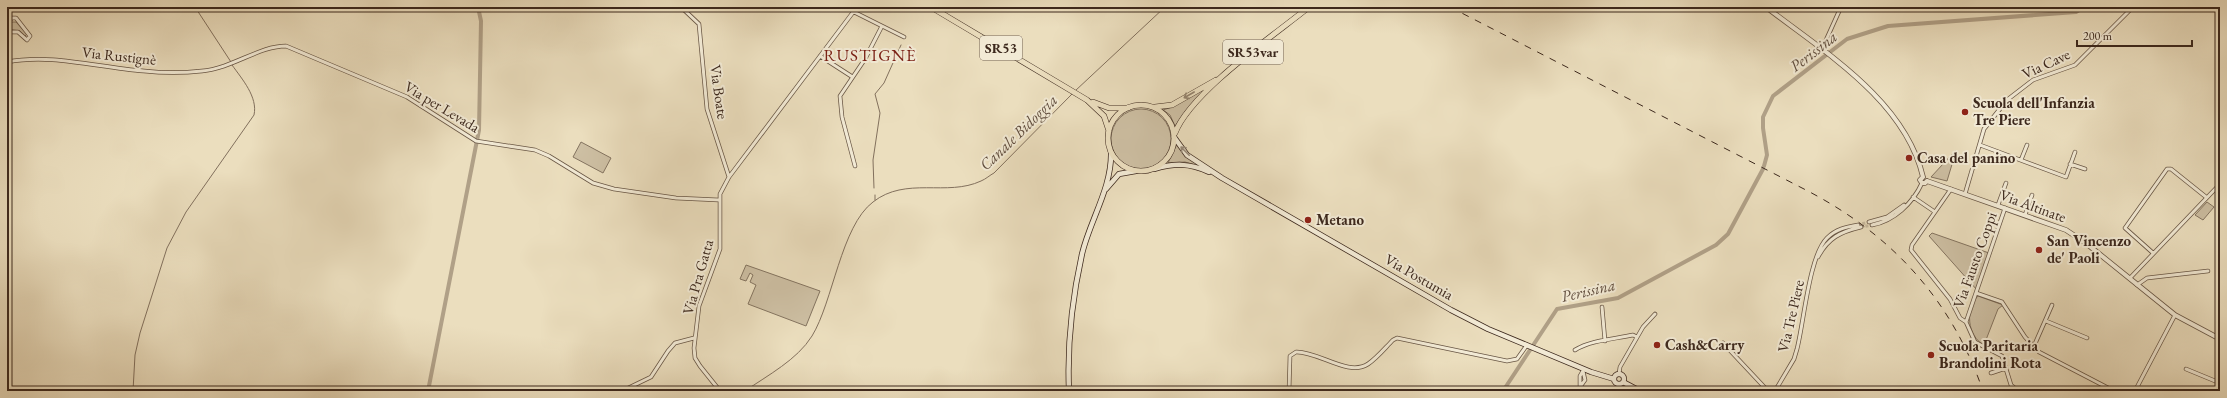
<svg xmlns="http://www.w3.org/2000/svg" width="2227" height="398" viewBox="0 0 2227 398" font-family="'EB Garamond',serif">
	<rect width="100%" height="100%" fill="#ebdebe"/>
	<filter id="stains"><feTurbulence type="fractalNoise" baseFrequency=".005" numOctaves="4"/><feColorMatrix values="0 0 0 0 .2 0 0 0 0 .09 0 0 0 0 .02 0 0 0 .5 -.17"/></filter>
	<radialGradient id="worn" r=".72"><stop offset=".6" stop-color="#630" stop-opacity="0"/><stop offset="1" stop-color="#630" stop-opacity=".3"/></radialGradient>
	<path fill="#cdbfa3" stroke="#847460" d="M12 22H16L27 34 25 36 20 31 7 29Z
		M1211 85 1187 109 1175 126 1170 115 1163 110 1172 107Z
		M1111 139a30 30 0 1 1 60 0a30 30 0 1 1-60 0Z
		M581 142 611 158 603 173 573 157Z
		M1177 144 1206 168 1185 162 1168 163Z
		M1956 151 1947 181 1931 177 1955 151Z
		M2207 202 2214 207 2203 220 2195 215Z
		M1932 233 1989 253 1977 290 1929 236Z
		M746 265 820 291 806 326 748 304 756 285 750 282 753 275 750 273 746 281 740 279Z
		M1978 296 2003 305 1998 309 1984 345C1967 336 1965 309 1978 296Z"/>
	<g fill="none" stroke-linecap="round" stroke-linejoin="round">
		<path stroke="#82705d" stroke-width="1" d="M195 7 231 62
			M918 10 920 7
			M1075 91 1165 7
			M874 188 873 160 880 113 875 94 884 83 901 45
			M875 195V200
			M133 391 135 355 140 333 167 248 186 212 254 115C258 97 242 79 232 65
			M745 391C768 375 797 360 812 336 833 302 841 226 873 202 906 176 947 197 981 181 986 179 990 175 994 173L1073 93"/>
		<path stroke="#b0a087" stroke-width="4" d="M1764 166 1767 155 1763 128V117L1773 96 1847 39 1888 26 2076 12 2084 7
			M428 391 479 130 481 21 478 7
			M1503 391 1557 309 1618 298 1716 245 1728 234 1763 169"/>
		<path stroke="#c8ba9e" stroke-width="3" stroke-dasharray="3 1.5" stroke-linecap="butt" d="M1858 225 1869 222
			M1861 227 1872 225"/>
		<defs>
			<path id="minor" d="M681 7 699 24 707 109 729 177
				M854 12 904 37
				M7 23 12 18H16L30 36 27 40 18 32H7
				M1822 49 1841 7
				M820 56 851 76
				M7 62C53 53 98 68 144 71 163 73 183 73 202 71 233 68 259 46 286 46L407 97 476 141 535 150 549 156 593 183 614 189 676 198 719 200
				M1980 145 2066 177 2075 152
				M2021 160 2027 145
				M2070 164 2085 169
				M855 166 842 117 840 96 865 59 882 26
				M1951 189 1912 245 1911 250 1950 299 1960 318 1966 322 2005 208
				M1965 194 1984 129 2007 100 2033 80 2075 65 2133 7
				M1913 197 1935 212
				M1998 205 2006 183
				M2025 215 2032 195
				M1869 222 1887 217 1904 205
				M1872 225C1894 221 1913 203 1922 183
				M2153 253 2125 228 2167 169H2171L2206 197
				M1818 257C1828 238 1840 232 1861 227
				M2130 278 2220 184
				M2137 285 2147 278 2208 271
				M1976 293 2002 302 2025 337 2039 352 2114 391
				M1602 307 1605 341
				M2046 321 2087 338
				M1966 322 1975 342 2002 356 2011 385 2018 391
				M1723 343 1768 391
				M2034 346 2052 305
				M1575 350C1591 340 1615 339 1633 335L1637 337
				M2186 369 2220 383
				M1583 371 1585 380 1580 387V376L1584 369
				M1991 373 2006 368
				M1619 374 1620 367 1643 327 1655 314
				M622 391 651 377 668 351 675 343 694 338
				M720 391 700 366 695 358 694 348 699 306 720 249V194L729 177 857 7
				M1289 391 1290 356 1296 352C1318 351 1348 377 1368 364 1377 358 1385 348 1393 340L1397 338 1507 361 1517 359 1527 345
				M1775 391 1794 359 1797 349C1804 322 1809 256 1827 238 1836 229 1846 227 1858 225
				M2135 391 2175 315"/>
			<path id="tertiary" d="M1766 7C1824 52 1905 100 1923 177
				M1923 177 1920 180 1922 183H1925L1927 181
				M1927 181 2066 230 2087 244 2175 315 2220 339"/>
			<path id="secondary" d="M1174 137 1187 155 1222 178 1451 310 1488 329 1591 372 1614 379
				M1154 169C1175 163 1189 163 1209 172
				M1106 189 1119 174 1136 171
				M1614 379a5 5 0 1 1 10 0a5 5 0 1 1-10 0Z
				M1623 382 1640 391
				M1069 391C1067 345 1072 299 1082 254 1090 220 1112 188 1111 152"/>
			<path id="primary" d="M931 7 1087 100 1104 116 1109 131
				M1093 102 1109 108H1128
				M1108 138a33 33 0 1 1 66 0a33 33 0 1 1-66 0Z
				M1155 107 1172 105 1216 80
				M1175 133C1191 92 1273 36 1309 7"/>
		</defs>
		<use href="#minor" stroke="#685645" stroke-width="4.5"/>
		<use href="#tertiary" stroke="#685645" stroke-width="5.5"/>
		<use href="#secondary" stroke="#3c281d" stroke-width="6"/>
		<use href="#primary" stroke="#3c281d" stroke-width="6"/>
		<use href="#minor" stroke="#f2ead5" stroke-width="3"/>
		<use href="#tertiary" stroke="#f2ead5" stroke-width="4"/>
		<use href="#secondary" stroke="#f2ead5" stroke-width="4.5"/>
		<use href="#primary" stroke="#ebdebe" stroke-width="5"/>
		<path stroke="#3c281d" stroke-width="1" stroke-dasharray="7 7" stroke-linecap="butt" d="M1450 7 1804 189C1890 233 1951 298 1983 391"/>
	</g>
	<defs><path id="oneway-shaft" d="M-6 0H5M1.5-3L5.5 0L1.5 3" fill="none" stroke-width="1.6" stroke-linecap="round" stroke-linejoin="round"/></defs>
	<use stroke="#94836e" href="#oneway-shaft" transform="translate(1189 95) rotate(150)"/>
	<use stroke="#978979" href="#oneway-shaft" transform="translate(1185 151) rotate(-135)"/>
	<g fill="#8f2418" stroke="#f2ead5" stroke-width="1.5">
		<circle cx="1965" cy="112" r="4"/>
		<circle cx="1909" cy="158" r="4"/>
		<circle cx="1308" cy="220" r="4"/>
		<circle cx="2039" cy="250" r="4"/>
		<circle cx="1657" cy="345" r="4"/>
		<circle cx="1931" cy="355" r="4"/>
	</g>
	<g text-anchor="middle" stroke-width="4" stroke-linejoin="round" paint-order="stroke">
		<g fill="#f2ead5" stroke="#736254" stroke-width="1">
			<rect x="980" y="36" width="42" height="24" rx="3"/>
			<rect x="1223" y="40" width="60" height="24" rx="3"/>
		</g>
		<g font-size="14" font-weight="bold" fill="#3c281d">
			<text x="1001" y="53">SR53</text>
			<text x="1253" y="57">SR53var</text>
		</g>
		<g font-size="15" fill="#3c281d" stroke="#f2ead5">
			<text transform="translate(119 56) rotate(6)" y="5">Via Rustignè</text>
			<text transform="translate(2046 64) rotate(-25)" y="5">Via Cave</text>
			<text transform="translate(719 92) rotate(82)" y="5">Via Boate</text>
			<text transform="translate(442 107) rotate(31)" y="5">Via per Levada</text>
			<text transform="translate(2033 206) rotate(20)" y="5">Via Altinate</text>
			<text transform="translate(1975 260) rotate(-70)" y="5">Via Fausto Coppi</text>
			<text transform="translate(698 277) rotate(-74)" y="5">Via Pra Gatta</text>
			<text transform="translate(1419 277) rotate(30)" y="5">Via Postumia</text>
			<text transform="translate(1791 316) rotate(-77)" y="5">Via Tre Piere</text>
		</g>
		<g font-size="15" font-weight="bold" fill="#3c281d" stroke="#f2ead5" text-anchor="start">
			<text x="1973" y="108">Scuola dell'Infanzia<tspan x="1973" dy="17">Tre Piere</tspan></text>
			<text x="1917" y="163">Casa del panino</text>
			<text x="1316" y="225">Metano</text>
			<text x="2047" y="246">San Vincenzo<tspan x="2047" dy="17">de' Paoli</tspan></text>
			<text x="1665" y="350">Cash&amp;Carry</text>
			<text x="1939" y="351">Scuola Paritaria<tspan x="1939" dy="17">Brandolini Rota</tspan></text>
		</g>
		<g font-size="16" font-style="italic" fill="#5f4c3d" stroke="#f2ead5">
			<text transform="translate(1813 51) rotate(-38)" y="6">Perissina</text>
			<text transform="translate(1018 132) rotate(-44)" y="6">Canale Bidoggia</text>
			<text transform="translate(1588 290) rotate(-13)" y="6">Perissina</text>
		</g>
		<g font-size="17" letter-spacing="1" fill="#7a1f14" stroke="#f2ead5">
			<text x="870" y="61">RUSTIGNÈ</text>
		</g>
	</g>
	<rect width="2227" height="398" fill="none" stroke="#ebdebe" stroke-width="24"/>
	<rect x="8" y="8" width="2211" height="382" fill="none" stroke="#3c281d" stroke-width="2"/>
	<rect x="12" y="12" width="2203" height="374" fill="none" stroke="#3c281d"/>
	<path d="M2077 40v6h115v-6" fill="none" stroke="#3c281d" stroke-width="2"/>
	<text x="2083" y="40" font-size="12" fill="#3c281d" stroke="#f2ead5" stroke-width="3" paint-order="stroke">200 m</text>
	<rect width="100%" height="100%" filter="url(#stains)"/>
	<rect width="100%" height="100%" fill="url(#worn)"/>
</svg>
